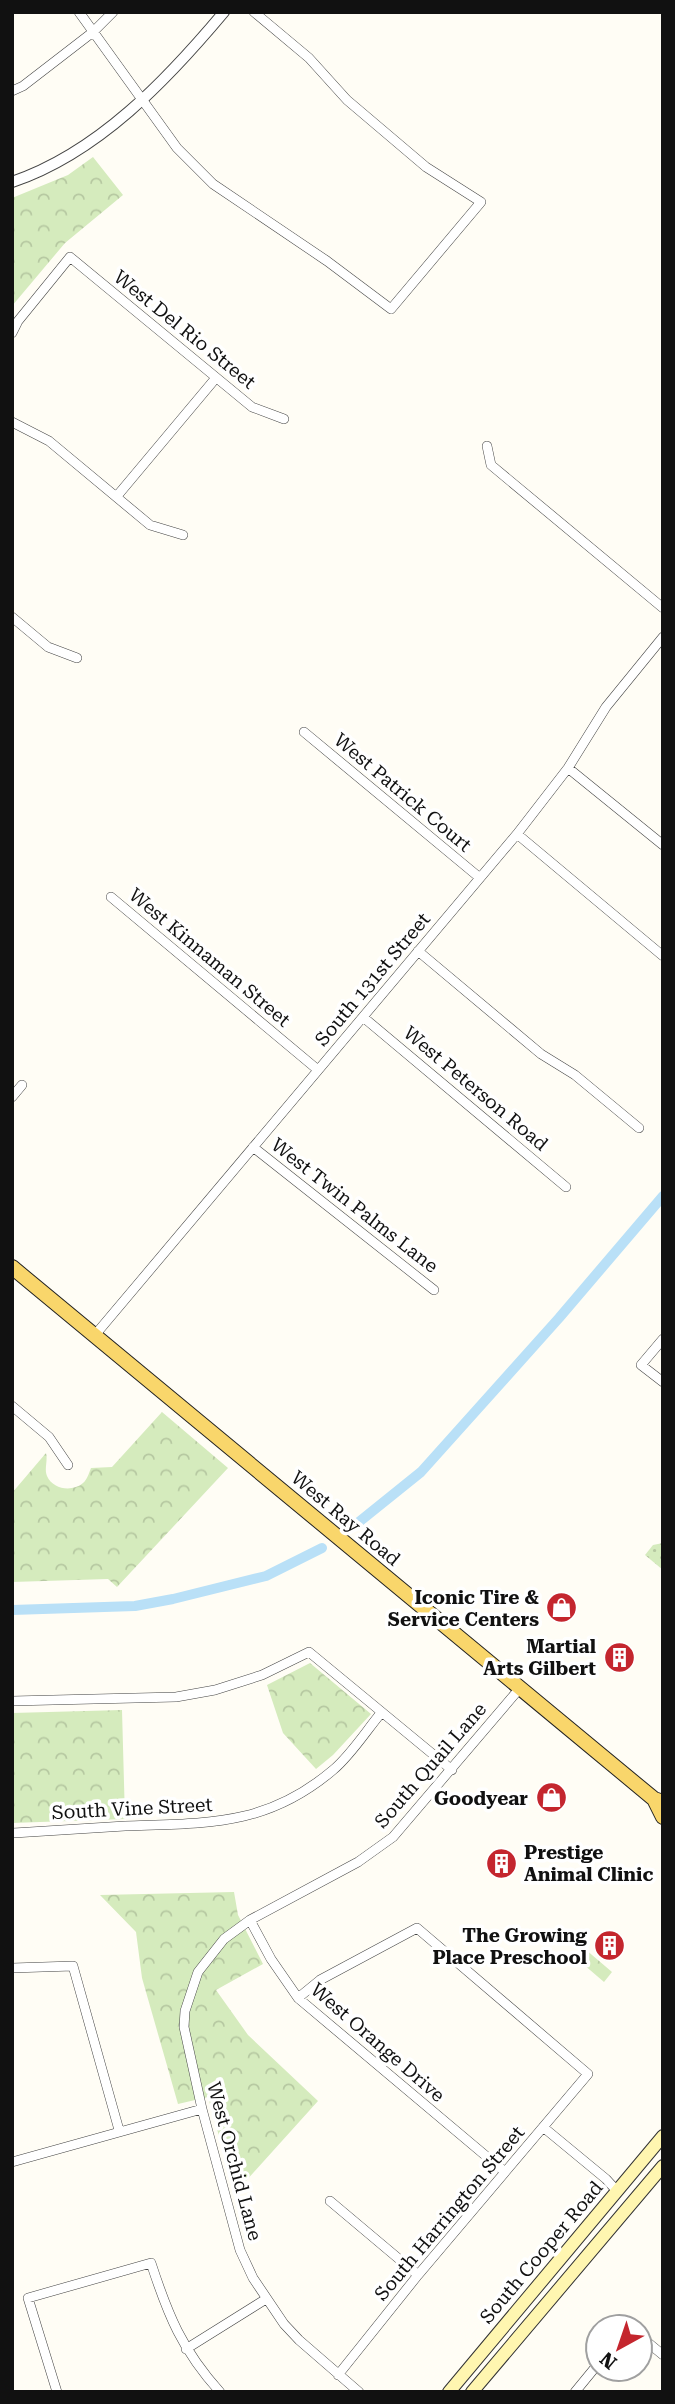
<svg xmlns="http://www.w3.org/2000/svg" width="675" height="2404" viewBox="0 0 675 2404" font-family="'Roboto Serif',serif">
	<defs>
		<pattern id="grass-dots" width="8" height="8" patternUnits="userSpaceOnUse" patternTransform="scale(1.75)"><rect width="8" height="8" fill="#d5ebbd"/><path d="M2 2h.1M6 6h.1" fill="none" stroke="#b6c8a1" stroke-width="1.8" stroke-linecap="round"/></pattern>
		<pattern id="park-crowns" width="20" height="18" patternUnits="userSpaceOnUse" patternTransform="scale(1.75)"><rect width="20" height="18" fill="#d5ebbd"/><path d="M2 6a3 3 0 1 1 6 0M12 15a3 3 0 1 1 6 0" fill="none" stroke="#b6c8a1"/></pattern>
	</defs>
	<rect width="100%" height="100%" fill="#fffdf5"/>
	<path fill="url(#grass-dots)" d="M663 1543V1570L645 1555 653 1545Z"/>
	<path fill="url(#park-crowns)" d="M93 157 123 195 65 243 12 306V198L68 175Z
		M162 1412 228 1468 117 1587 108 1579 12 1582V1493L46 1453C48 1461 44 1469 47 1476 53 1490 73 1492 83 1483 87 1480 89 1473 91 1468L112 1467Z
		M310 1663 371 1714 333 1755 316 1769 283 1733 267 1685Z
		M122 1710 125 1819 12 1823V1713Z
		M234 1892 238 1915 263 1964 216 1990 248 2035 318 2101 235 2193 208 2097 178 2104 142 1978 136 1932 100 1895Z
		M585 1949 612 1972 604 1982 576 1958Z"/>
	<g fill="none" stroke-linecap="round" stroke-linejoin="round">
		<path stroke="#b9e0f7" stroke-width="10" d="M354 1526 421 1472 559 1318 663 1196
			M12 1610 135 1606 173 1599 266 1576 322 1548"/>
		<defs>
			<path id="minor" d="M79 12 177 148 213 184 327 261 391 309 481 202 426 167 347 100 309 58 254 12
				M12 91 23 86 93 32 113 12
				M12 333 18 321 70 257 252 407 284 419
				M12 422 49 441 150 525 183 535
				M487 446 491 465 663 608
				M117 496 215 379
				M12 617 48 647 77 658
				M304 732 480 878
				M568 768 663 845
				M517 834 663 956
				M111 897 318 1070
				M418 951 541 1054 575 1075 639 1128
				M363 1017 566 1187
				M12 1097 22 1085
				M253 1147 434 1290
				M95 1335 517 834 568 768 606 707 663 637
				M663 1339 641 1365 663 1382
				M12 1406 49 1437 68 1465
				M12 1701 176 1697 215 1690 262 1675 309 1652 452 1770
				M12 1833C50 1831 88 1828 125 1826 206 1823 266 1827 333 1770 351 1755 366 1731 381 1713
				M250 1920 271 1959 298 1998 505 2172
				M12 1968 73 1966 119 2130
				M298 1998 320 1980 417 1928 588 2074 418 2275 338 2375
				M543 2127 606 2179 617 2191
				M12 2162 202 2109
				M330 2201 418 2275
				M628 2327H630
				M640 2336 663 2355
				M186 2349 266 2299
				M57 2392 28 2298 151 2263C168 2315 182 2350 220 2392
				M359 2392 299 2340 284 2324 253 2278 240 2250 202 2109 184 2027 185 2011 198 1972 224 1939 250 1920 358 1862 393 1837 520 1688
				M575 2392 598 2364"/>
			<path id="tertiary" d="M12 182C98 153 167 80 224 12"/>
			<path id="secondary" d="M449 2392 663 2136
				M472 2392 663 2166"/>
			<path id="primary" d="M12 1267 654 1799 663 1802
				M654 1799 663 1817"/>
		</defs>
		<use href="#minor" stroke="#444" stroke-width="10"/>
		<use href="#tertiary" stroke="#444" stroke-width="12"/>
		<use href="#secondary" stroke="#333" stroke-width="14"/>
		<use href="#primary" stroke="#222" stroke-width="16"/>
		<use href="#minor" stroke="#fff" stroke-width="9"/>
		<use href="#tertiary" stroke="#fff" stroke-width="10"/>
		<use href="#secondary" stroke="#fff6b0" stroke-width="12"/>
		<use href="#primary" stroke="#f9d66b" stroke-width="14"/>
	</g>
	<defs>
		<symbol id="shop-disc" viewBox="-11 -11 22 22"><circle r="9.5" fill="#c4262e" stroke="#fff"/><path d="M-5-2.5h2.3a2.7 3.5 0 0 1 5.4 0H5L5.5 6h-11ZM-1.5-2.5h3a1.5 2.3 0 0 0-3 0Z" fill="#fff"/></symbol>
		<symbol id="building-disc" viewBox="-11 -11 22 22"><circle r="9.5" fill="#c4262e" stroke="#fff"/><path d="M-4-6H4V6H1V3H-1V6H-4ZM-2.5-4.3h1.7v1.8h-1.7ZM.8-4.3h1.7v1.8H.8ZM-2.5-1h1.7V.8h-1.7ZM.8-1h1.7V.8H.8Z" fill="#fff"/></symbol>
	</defs>
	<g fill-rule="evenodd">
		<use href="#shop-disc" x="544" y="1590" width="35" height="35"/>
		<use href="#building-disc" x="602" y="1640" width="35" height="35"/>
		<use href="#shop-disc" x="534" y="1780" width="35" height="35"/>
		<use href="#building-disc" x="484" y="1846" width="35" height="35"/>
		<use href="#building-disc" x="592" y="1928" width="35" height="35"/>
	</g>
	<g text-anchor="middle" stroke-width="7" stroke-linejoin="round" paint-order="stroke">
		<g font-size="19" fill="#111" stroke="#fff">
			<text transform="translate(185 329) rotate(39)" y="7">West Del Rio Street</text>
			<text transform="translate(403 792) rotate(40)" y="7">West Patrick Court</text>
			<text transform="translate(210 957) rotate(40)" y="7">West Kinnaman Street</text>
			<text transform="translate(372 979) rotate(-50)" y="7">South 131st Street</text>
			<text transform="translate(476 1088) rotate(40)" y="7">West Peterson Road</text>
			<text transform="translate(355 1205) rotate(38)" y="7">West Twin Palms Lane</text>
			<text transform="translate(346 1518) rotate(40)" y="7">West Ray Road</text>
			<text transform="translate(430 1765) rotate(-49)" y="7">South Quail Lane</text>
			<text transform="translate(132 1808) rotate(-3)" y="7">South Vine Street</text>
			<text transform="translate(378 2042) rotate(41)" y="7">West Orange Drive</text>
			<text transform="translate(235 2161) rotate(75)" y="7">West Orchid Lane</text>
			<text transform="translate(449 2213) rotate(-50)" y="7">South Harrington Street</text>
			<text transform="translate(541 2252) rotate(-50)" y="7">South Cooper Road</text>
		</g>
		<g font-size="19" font-weight="bold" fill="#111" stroke="#fff" text-anchor="end">
			<text x="539" y="1604">Iconic Tire &amp;<tspan x="539" dy="22">Service Centers</tspan></text>
			<text x="596" y="1653">Martial<tspan x="596" dy="22">Arts Gilbert</tspan></text>
			<text x="528" y="1805">Goodyear</text>
			<text x="524" y="1859" text-anchor="start">Prestige<tspan x="524" dy="22">Animal Clinic</tspan></text>
			<text x="587" y="1942">The Growing<tspan x="587" dy="22">Place Preschool</tspan></text>
		</g>
	</g>
	<rect width="675" height="2404" fill="none" stroke="#111111" stroke-width="28"/>
	<g transform="translate(619 2348) rotate(220)"><circle r="33" fill="#ffffff" stroke="#a0a0a0" stroke-width="2"/>
	<path d="M0-5L12 26L0 18L-12 26Z" fill="#c4262e"/>
	<text y="-10" font-size="19" font-weight="bold" text-anchor="middle" fill="#111111">N</text>
	</g>
</svg>
